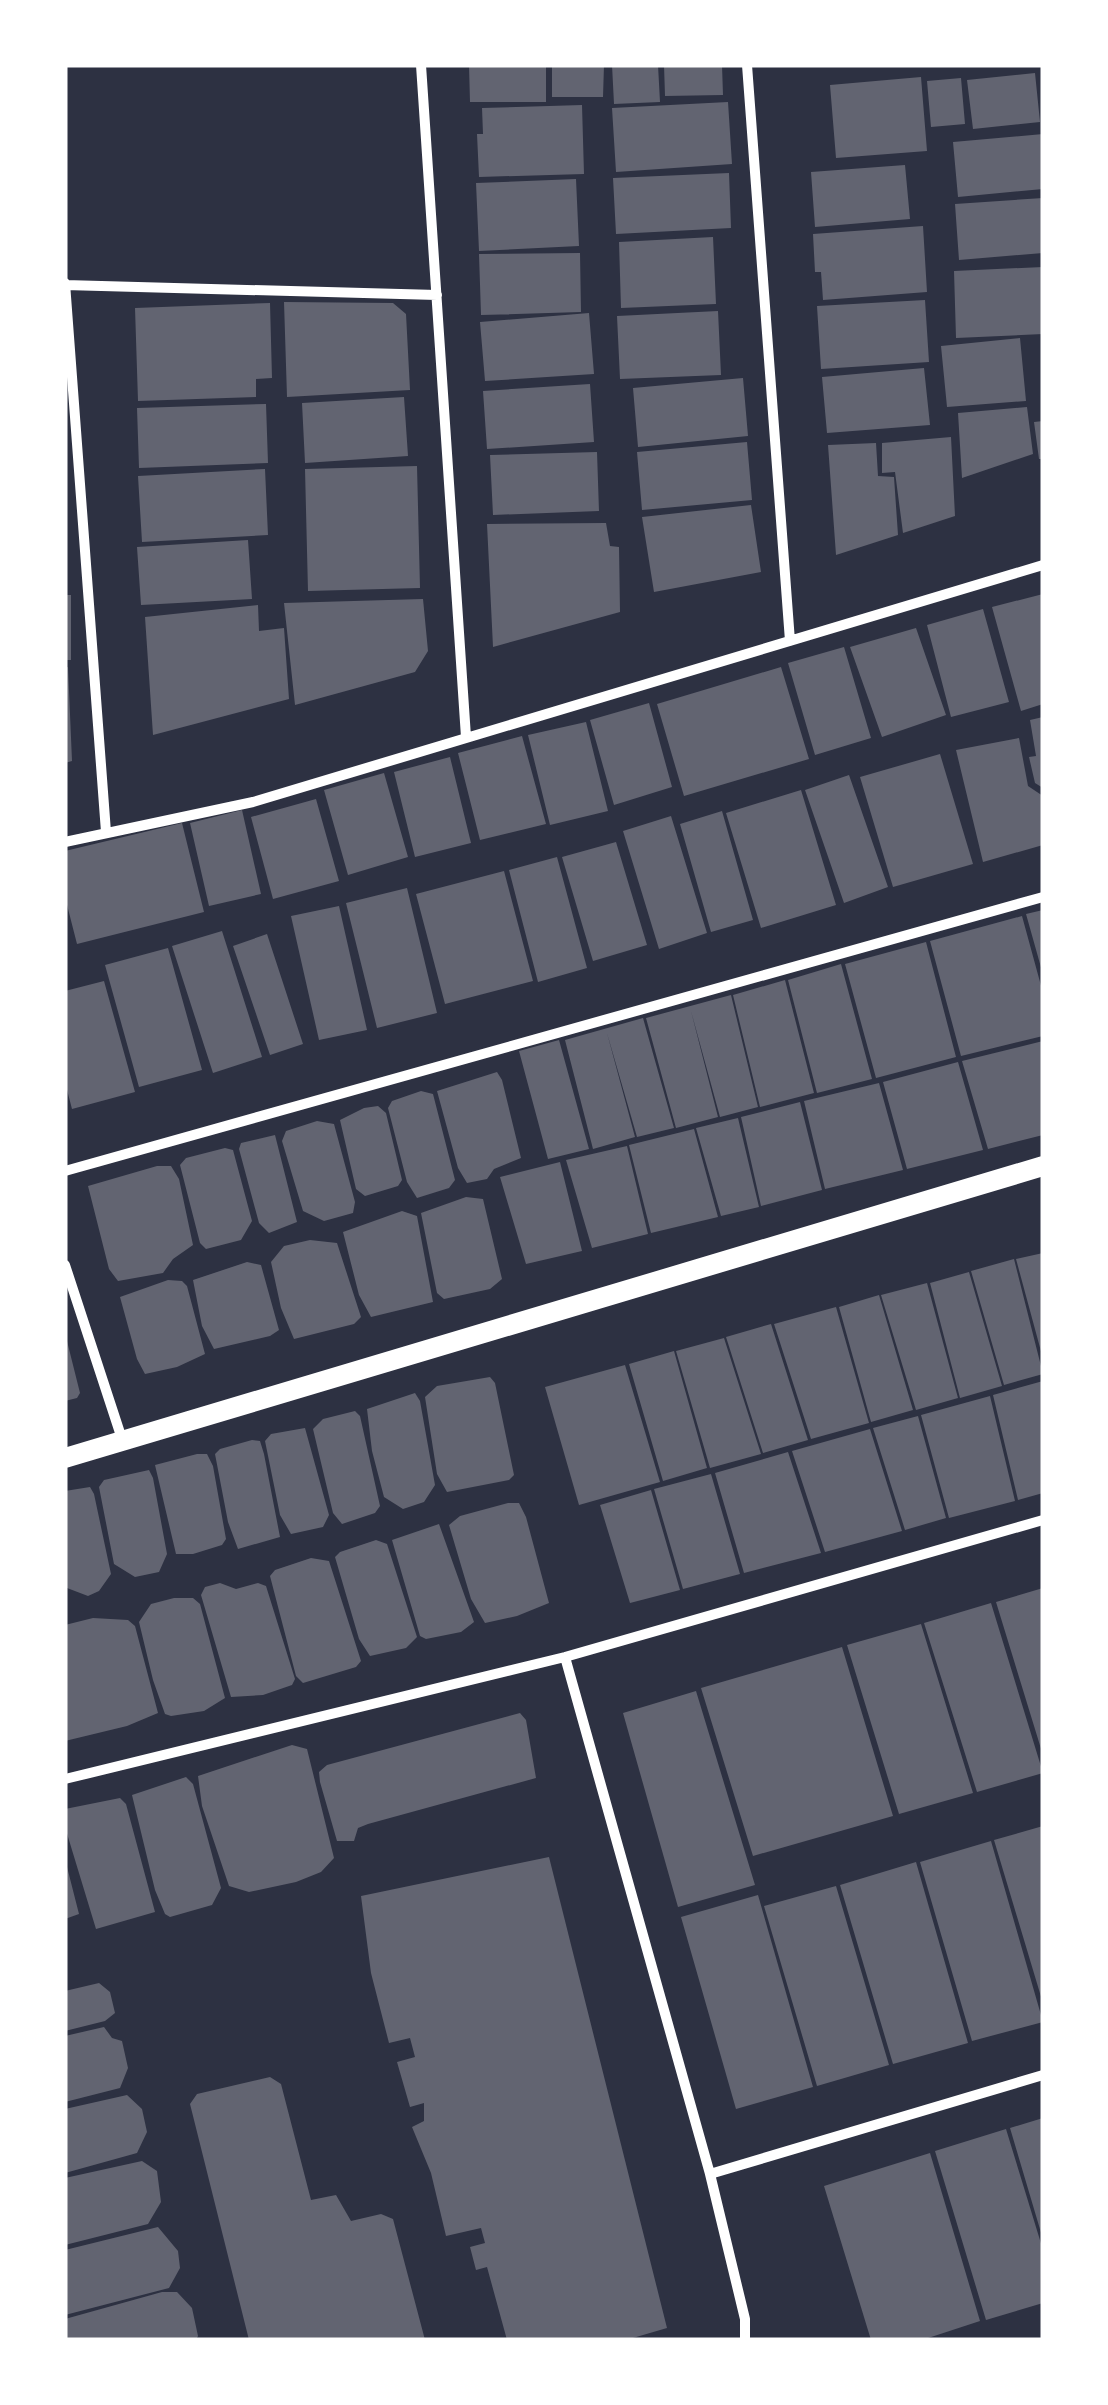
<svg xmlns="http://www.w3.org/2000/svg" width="1108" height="2405" viewBox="0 0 1108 2405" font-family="Roboto,sans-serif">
	<rect width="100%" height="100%" fill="#2d3142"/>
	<path fill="#626471" d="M469 65H546V102H470Z
		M552 65H604L603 97H552Z
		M612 65H658L660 102 614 104Z
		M664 65H722L723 95 665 96Z
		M1035 73 1040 122 973 129 967 80Z
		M921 77 927 151 836 158 830 85Z
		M961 78 965 124 931 127 927 81Z
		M728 102 732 164 616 172 612 108Z
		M582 105 584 174 479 177 477 134H483L482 108Z
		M1043 134V189L958 197 953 142Z
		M905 165 910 219 815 227 811 172Z
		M729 173 731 228 616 234 613 178Z
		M576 179 579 246 479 251 476 183Z
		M1043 198V253L959 260 955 204Z
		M923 226 927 292 823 300 821 272H815L813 234Z
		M713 237 716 304 621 308 619 242Z
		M580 253 581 312 481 315 479 254Z
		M1043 267V334L956 338 954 271Z
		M925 300 929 362 821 369 817 306Z
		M284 302 393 303 406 314 410 390 287 397Z
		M270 303 272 378 256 379V397L138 401 135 308Z
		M718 311 721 375 620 379 617 316Z
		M589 313 594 374 485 381 480 322Z
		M1020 338 1026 401 947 407 941 346Z
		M924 368 930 425 827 433 822 377Z
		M743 378 748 436 638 447 633 388Z
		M590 384 594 442 487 449 483 391Z
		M404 397 408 456 305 463 302 403Z
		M266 404 268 463 139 468 137 408Z
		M1027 407 1033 454 962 478 958 413Z
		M1043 421V459H1039L1034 422Z
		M951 437 955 516 903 533 895 472 882 473V443Z
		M747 442 752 500 642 510 637 452Z
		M876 443 878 476 894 477 898 535 836 555 828 445Z
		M597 452 599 511 493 515 490 455Z
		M417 466 420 588 308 591 305 469Z
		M265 469 268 535 142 542 138 476Z
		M751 505 761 572 654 592 642 517Z
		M606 523 610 546 619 547 620 612 493 647 487 524Z
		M248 540 252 599 141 605 137 547Z
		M1043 594V704L1021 711 992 607Z
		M65 595H71V660H65Z
		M423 599 428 651 415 672 295 705 284 603Z
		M258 605 259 631 284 628 289 699 153 735 145 617Z
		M983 609 1009 702 951 717 927 625Z
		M916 628 946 715 882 737 850 647Z
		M844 647 871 738 815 755 788 663Z
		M68 667 72 761 65 763V668Z
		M781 667 809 759 684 796 657 704Z
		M649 703 672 787 614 805 590 720Z
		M1043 717V788L1035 783 1029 757 1036 756 1030 720Z
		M586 722 608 811 550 825 528 735Z
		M522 736 546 824 480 840 458 753Z
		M1019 738 1028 786 1043 796V845L983 862 956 750Z
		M940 754 973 864 893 887 860 777Z
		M450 757 471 843 415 857 394 772Z
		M384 773 408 857 348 875 324 790Z
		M849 775 888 887 844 903 805 790Z
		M801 790 836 905 761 928 726 813Z
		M316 799 339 881 273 899 251 817Z
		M242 810 261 894 209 906 190 823Z
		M722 811 753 920 711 932 680 824Z
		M671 816 707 933 659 949 623 831Z
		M182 823 204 912 77 944 65 897V851Z
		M616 842 647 945 593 961 562 857Z
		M557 857 587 968 538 982 509 870Z
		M504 871 533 981 445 1004 416 894Z
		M407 888 437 1013 377 1028 346 903Z
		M339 906 367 1030 319 1040 291 916Z
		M1043 910V971H1042L1026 914Z
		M1022 916 1043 993V1036L961 1056 930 941Z
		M222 931 262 1057 213 1073 172 946Z
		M267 934 303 1044 270 1055 233 946Z
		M926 942 956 1057 876 1078 845 964Z
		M168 948 202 1070 139 1087 105 965Z
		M841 964 872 1079 817 1093 788 980Z
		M785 980 814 1093 760 1107 733 995Z
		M104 981 135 1092 72 1109 65 1082V991Z
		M731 995 758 1107 720 1117 691 1011 718 1117 676 1128 646 1018Z
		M643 1018 674 1128 637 1137 607 1033 635 1137 593 1149 565 1040Z
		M559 1040 589 1149 548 1159 519 1051Z
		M1043 1041V1135L988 1149 962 1061Z
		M958 1062 983 1150 907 1169 883 1082Z
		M497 1072 502 1080 521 1158 494 1169 487 1179 467 1183 458 1168 437 1091Z
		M879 1083 903 1170 825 1189 804 1101Z
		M421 1091 433 1094 455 1180 449 1188 417 1198 407 1182 388 1108 392 1101Z
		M800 1102 822 1190 761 1206 741 1117Z
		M378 1106 386 1113 402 1180 398 1186 365 1196 356 1189 340 1120 364 1108Z
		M738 1118 759 1207 721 1216 696 1128Z
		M317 1121 334 1124 355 1202 353 1213 324 1221 303 1211 282 1141 286 1131Z
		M694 1129 718 1217 651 1233 629 1145Z
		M275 1135 297 1222 269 1233 259 1223 239 1149 241 1143Z
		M627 1146 648 1234 592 1248 566 1160Z
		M225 1148 233 1150 252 1221 241 1240 206 1249 200 1243 180 1165 186 1158Z
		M560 1162 582 1251 526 1264 500 1177Z
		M157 1166H171L179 1179 193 1245 173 1259 163 1273 118 1281 109 1269 88 1186Z
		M466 1197 483 1199 502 1279 490 1289 444 1299 437 1293 421 1213Z
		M402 1211 417 1216 433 1302 371 1317 359 1295 343 1232Z
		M310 1240 337 1243 361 1317 354 1324 294 1339 281 1308 271 1262 284 1246Z
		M1043 1253V1355H1042L1016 1259Z
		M1014 1259 1043 1374 1004 1385 971 1271Z
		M247 1262 261 1265 279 1330 270 1336 214 1349 202 1326 193 1280Z
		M969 1272 1002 1386 960 1398 930 1283Z
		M168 1280 182 1281 187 1286 205 1354 177 1367 145 1374 137 1359 120 1297Z
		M927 1283 958 1398 916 1410 881 1295Z
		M879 1295 913 1410 871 1422 839 1307Z
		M836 1307 869 1423 811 1439 774 1324Z
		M771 1324 808 1440 763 1453 726 1337Z
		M66 1337 80 1393 77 1398 65 1401Z
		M724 1338 761 1454 710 1468 676 1351Z
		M674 1351 707 1468 663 1481 629 1364Z
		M625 1365 660 1482 579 1505 545 1387Z
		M490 1377 495 1383 514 1475 509 1480 447 1492 437 1474 425 1397 437 1386Z
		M1043 1381V1493L1018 1500 993 1395Z
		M415 1393 420 1401 435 1485 424 1502 403 1509 384 1497 372 1451 367 1409Z
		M990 1396 1015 1501 949 1518 921 1415Z
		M355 1411 360 1416 380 1506 375 1513 342 1524 333 1513 313 1429 323 1419Z
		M918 1416 946 1518 905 1530 873 1428Z
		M305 1428 329 1515 323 1527 291 1534 280 1515 265 1441 271 1434Z
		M870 1429 902 1531 825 1552 792 1451Z
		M252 1440 260 1441 264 1454 280 1537 238 1549 228 1522 215 1454 220 1449Z
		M788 1452 821 1553 744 1573 715 1473Z
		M197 1454H207L213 1466 226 1539 222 1545 193 1554H176L155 1465Z
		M149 1470 153 1478 167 1554 159 1572 135 1577 114 1564 99 1487 104 1480Z
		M711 1474 740 1574 683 1589 654 1489Z
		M90 1487 94 1494 111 1574 99 1591 88 1596 67 1588 65 1581V1491Z
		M651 1490 680 1590 630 1603 600 1505Z
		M508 1503H519L526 1517 549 1603 517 1616 485 1623 471 1599 449 1525 460 1516Z
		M439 1524 474 1622 461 1632 426 1639 420 1636 392 1540Z
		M376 1540 387 1544 417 1637 406 1648 370 1656 359 1639 335 1557 340 1552Z
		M311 1558 329 1561 361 1661 356 1667 303 1683 296 1676 270 1576 275 1570Z
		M220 1583 236 1589 258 1583 266 1586 295 1679 292 1685 263 1695 231 1697 201 1595 205 1587Z
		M1043 1588V1752H1042L996 1602Z
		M174 1598H193L200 1604 225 1698 204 1711 171 1716 165 1714 153 1680 139 1622 151 1604Z
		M991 1603 1043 1773 977 1792 924 1623Z
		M93 1618 128 1620 135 1626 158 1713 127 1726 65 1741V1625Z
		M921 1624 973 1793 899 1814 847 1645Z
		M842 1647 893 1816 753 1856 701 1688Z
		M696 1691 755 1885 678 1907 623 1713Z
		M520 1713 526 1720 536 1778 368 1824 358 1828 354 1841H337L320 1782 319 1772 327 1765Z
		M292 1745 307 1749 334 1858 321 1872 296 1882 249 1892 229 1886 202 1806 198 1776Z
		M186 1777 193 1784 221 1888 212 1905 170 1917 165 1914 155 1890 132 1795Z
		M120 1798 126 1804 155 1912 96 1929 65 1827V1809Z
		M1043 1826V1999L1042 2000 994 1840Z
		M991 1841 1043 2022 972 2041 920 1862Z
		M549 1857 667 2328 626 2340H507L487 2267 476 2270 470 2247 485 2243 481 2228 446 2236 431 2173 412 2127 424 2121V2103L410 2107 397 2062 415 2057 410 2038 389 2043 371 1973 361 1896Z
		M65 1859 79 1914 65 1919Z
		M916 1862 968 2043 893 2064 840 1885Z
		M836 1886 889 2065 817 2086 764 1906Z
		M758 1895 813 2087 736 2109 681 1917Z
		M99 1983 110 1992 115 2013 105 2021 65 2031V1991Z
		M104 2027 112 2038 122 2041 128 2068 120 2088 65 2102V2036Z
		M270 2077 281 2084 311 2200 336 2195 351 2221 381 2214 393 2219 425 2340H249L190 2104 197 2094Z
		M127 2095 142 2109 147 2132 137 2153 65 2173V2109Z
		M1043 2118V2235L1042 2236 1010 2128Z
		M1006 2129 1043 2250V2303L986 2320 935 2151Z
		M930 2153 980 2321 922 2340H871L824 2186Z
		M142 2161 157 2171 161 2202 148 2224 65 2245V2178Z
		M158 2227 178 2251 180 2268 169 2288 65 2315V2250Z
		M162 2292H177L192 2308 198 2336 196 2340H65V2319Z"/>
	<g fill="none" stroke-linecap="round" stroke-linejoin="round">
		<path stroke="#fff" stroke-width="10" d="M421 65 466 737
			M747 65 790 641
			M65 283 106 832
			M65 285 437 295
			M65 842 253 802 1043 565
			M65 1171 1043 897
			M65 1265 123 1442
			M565 1657 710 2174
			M65 1779 565 1657 1043 1520
			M745 2340V2319L710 2174 1043 2075"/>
		<path stroke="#fff" stroke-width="20" d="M65 1458 1043 1166"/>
	</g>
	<rect width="1108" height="2405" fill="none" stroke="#ffffff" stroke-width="135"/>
</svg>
